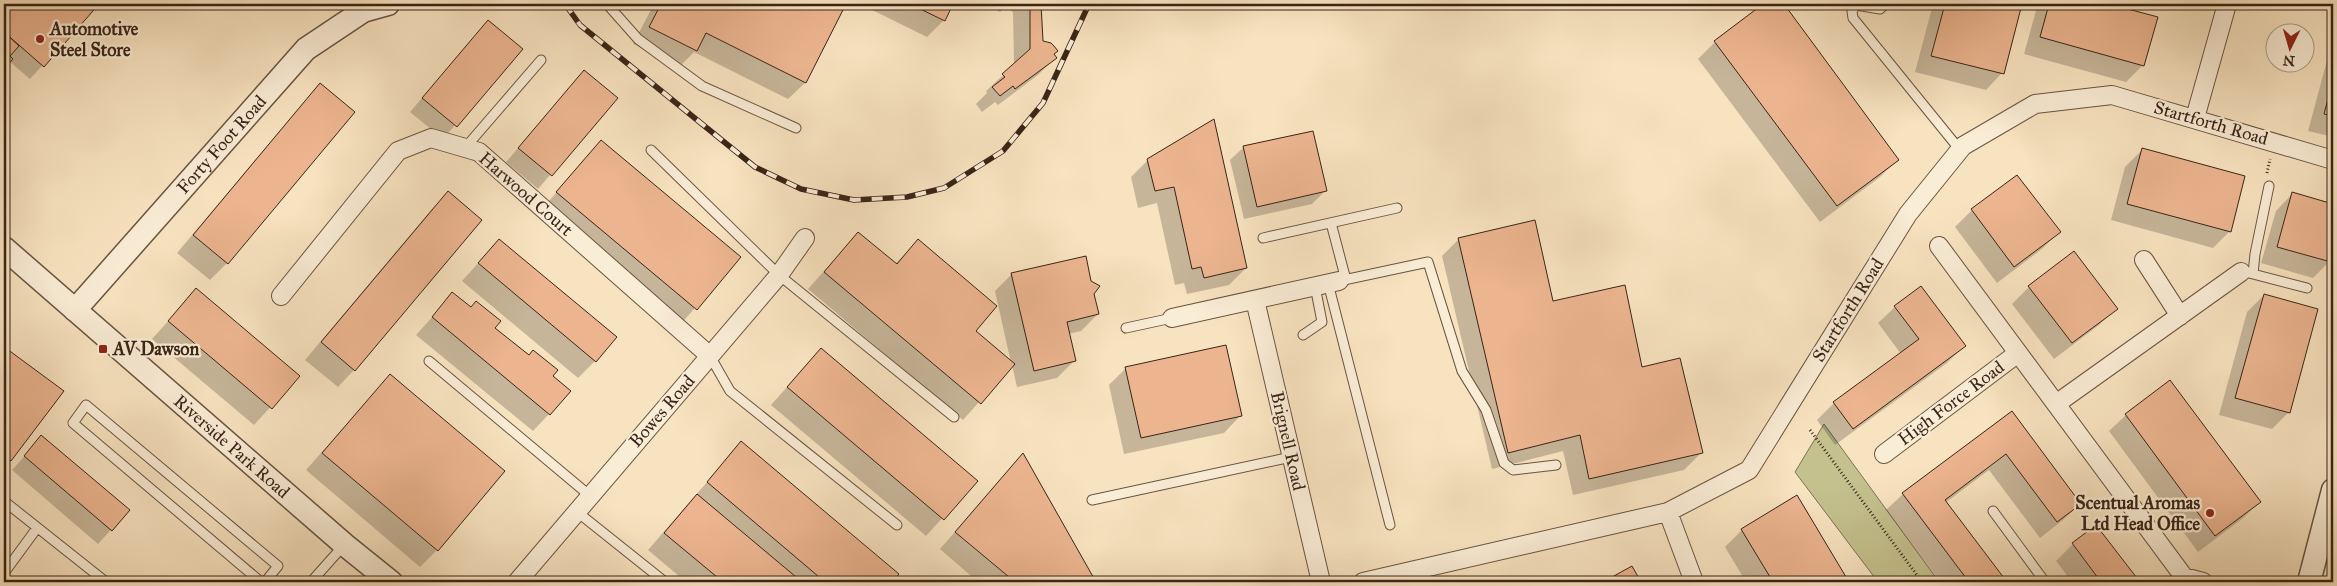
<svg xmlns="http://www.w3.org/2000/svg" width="2337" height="586" viewBox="0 0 2337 586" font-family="'IM FELL Great Primer',serif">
	<rect width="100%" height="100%" fill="#f8e3c0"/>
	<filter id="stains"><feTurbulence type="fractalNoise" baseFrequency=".004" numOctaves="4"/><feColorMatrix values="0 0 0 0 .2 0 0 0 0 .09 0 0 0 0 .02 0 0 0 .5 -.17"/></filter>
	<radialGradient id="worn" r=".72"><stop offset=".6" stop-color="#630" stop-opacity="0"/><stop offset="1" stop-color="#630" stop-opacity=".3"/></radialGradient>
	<path fill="#c4c18e" stroke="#7e7252" d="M1824 424 1939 582H1878L1795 472Z"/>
	<path fill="#0003" d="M4 4H98L30 79 9 61 4 68Z
		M654 4H844L805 83 788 99 694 52 679 67 633 44Z
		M860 4H952L944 20 927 37Z
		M984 4H1040L1042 42 1055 58 1038 75 998 105 995 102 982 112 976 104 987 93 986 91 1014 65 1013 12 1005 7 1000 12Z
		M1765 4H1782L1897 160 1880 177 1820 222 1698 59 1715 42Z
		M1933 4H2021L2002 73 1986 90 1915 72Z
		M2040 4H2104L2156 18 2143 65 2126 82 2024 54 2037 7Z
		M488 21 521 49 443 139 410 112Z
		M2333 38V137L2308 131Z
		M584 72 616 98 538 189 506 162Z
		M320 85 353 112 227 263 210 280 177 253 304 102Z
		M1214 121 1246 268 1229 285 1187 294 1184 283 1175 285 1157 203 1138 208 1131 177 1148 160Z
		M601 142 739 258 679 326 541 210Z
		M1244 147 1325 191 1312 204 1244 219 1230 160Z
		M2142 150 2230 231 2213 248 2111 220 2125 167Z
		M448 193 354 370 338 387 305 360 431 210Z
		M2292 194 2333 205V251L2330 261 2313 278 2261 263 2276 211Z
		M1972 210 2059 232 2042 249 1997 283 1955 227Z
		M858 233 895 264 918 241 974 331 1011 363 995 291 1012 274 1090 281 1098 314 1081 331 1068 334 1074 361 1057 378 1017 387 1012 365 963 420 808 289Z
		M1459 239 1552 303 1641 368 1701 453 1684 470 1573 495 1563 451 1492 469 1442 256Z
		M499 240 595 361 578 378 462 281Z
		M2029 287 2116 308 2099 325 2054 359 2012 304Z
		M196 290 298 377 254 425 152 339Z
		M453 294 551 376 549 414 533 431 416 335Z
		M2264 295 2289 412 2272 429 2219 415 2247 312Z
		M1895 307 1964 346 1947 363 1835 445 1817 420 1834 403 1901 354 1878 323Z
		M821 349 976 481 926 536 771 405Z
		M7 350 10 460 4 467V353Z
		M1126 368 1240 416 1224 433 1124 454 1109 385Z
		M390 375 437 550 420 567 306 470Z
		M2012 413 2080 504 2063 520 2040 538 1989 470 1945 503 2005 582H1940L1886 510 1903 494Z
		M2126 415 2259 502 2242 519 2198 552 2109 431Z
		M42 437 128 511 98 544 12 470Z
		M741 443 897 574 890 582H686L648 550Z
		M1022 455 1095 582H978L940 549Z
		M1797 497 1847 582H1746L1725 547 1742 530Z
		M2096 526 2138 582H2072L2056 561 2073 544Z"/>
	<path fill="#ecb590" stroke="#392417" d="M4 4H99L44 67 4 32Z
		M661 4H846L806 83 706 33 697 51 649 27Z
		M910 4H953L945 21Z
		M1030 4H1041L1043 41 1051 43 1054 46 1058 51 1054 54 1057 58 1015 89 1013 86 1000 96 992 87 1005 77 1002 74 1030 49Z
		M1763 4H1784L1899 160 1837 206 1714 41Z
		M1945 4H2022L2004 74 1931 56Z
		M2049 4H2109L2158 17 2144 66 2040 37Z
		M488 20 523 49 457 127 422 98Z
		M4 32 19 46 10 56 13 59 4 69Z
		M584 70 618 98 552 176 518 148Z
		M2333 80V116L2324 114Z
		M320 83 355 112 228 264 193 235Z
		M1214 119 1247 268 1204 278 1201 267 1192 269 1174 187 1155 191 1147 159Z
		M1313 131 1327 191 1257 207 1243 146Z
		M601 140 741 257 697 310 556 192Z
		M2142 148 2245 176 2231 232 2127 204Z
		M2017 175 2061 232 2014 267 1971 209Z
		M448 191 482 220 355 371 321 342Z
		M2292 192 2333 204 2331 262 2277 247Z
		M1535 220 1553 301 1625 285 1642 367 1680 358 1703 453 1589 479 1580 435 1508 453 1458 238Z
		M858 232 897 264 918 239 997 306 976 331 1015 364 981 404 824 272Z
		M499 239 617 337 596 362 478 263Z
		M2074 251 2118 309 2072 343 2028 286Z
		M1086 256 1091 281 1100 286 1094 294 1099 314 1067 322 1076 361 1034 371 1011 273Z
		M1921 286 1966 346 1853 429 1833 402 1919 339 1894 306Z
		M196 288 300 376 272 409 168 321Z
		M452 292 471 307 476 301 501 321 495 328 529 355 533 350 558 370 553 376 571 391 550 415 432 317Z
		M2264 294 2318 309 2290 413 2235 398Z
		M1226 345 1242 416 1141 438 1125 367Z
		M821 348 978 481 944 520 787 387Z
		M7 349 64 391 11 461 4 455V353Z
		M390 374 505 471 438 551 322 453Z
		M2170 380 2261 502 2215 536 2125 414Z
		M2012 411 2081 504 2057 522 2006 454 1945 500 2007 582H1969L1902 493Z
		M41 435 130 510 112 531 24 456Z
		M741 441 899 574 892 582H825L707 482Z
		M1023 453 1096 582H1015L955 532Z
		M697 494 802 582H723L664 533Z
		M1797 495 1849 582H1773L1741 529Z
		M2096 525 2140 582H2101L2072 543Z
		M1632 566 1641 582H1603Z"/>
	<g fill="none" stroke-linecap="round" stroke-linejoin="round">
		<defs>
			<path id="service" d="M607 4 638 39 702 86 796 128
				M1885 4 1880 9 1856 5 1852 11 1853 18 1960 150
				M465 148 541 60
				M651 150 779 275 954 417
				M1331 223 1346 280
				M1263 238 1397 208
				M2249 273 2307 288
				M2253 274 2255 254 2269 186
				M1339 281 1428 262 1462 371 1486 410 1504 463 1513 470 1556 465
				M1328 283 1390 525
				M1126 328 1172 318
				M1303 335 1322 322 1315 286
				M710 356 730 391 897 525
				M429 361 589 495
				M1092 500 1291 457
				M4 501 106 582
				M576 511 665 582
				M1993 511 2045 582
				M4 573 37 528
				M261 582 73 423 86 405 278 566 265 582
				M311 582 344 545"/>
			<path id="minor" d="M2195 118 2227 4
				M1939 246 2184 577 2203 582
				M2144 260 2180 316
				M281 296 398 151 431 138 479 152 710 356
				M1255 300 1321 582
				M1172 318 1339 281
				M2056 404 2241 272
				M1884 454 2018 353
				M1668 512 1694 582
				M517 582 779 275 805 238
				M1363 582 1668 512 1749 470 1908 214 1963 146 2035 104 2112 95 2333 160"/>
			<g id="tertiary">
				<path id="s1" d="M4 248 345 545 391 582"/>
				<path id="s2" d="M75 310 306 49 363 11 388 4"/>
				<path d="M2309 582 2333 490"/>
			</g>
		</defs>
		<use href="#service" stroke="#695441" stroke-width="11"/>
		<use href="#minor" stroke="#695441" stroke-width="20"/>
		<use href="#tertiary" stroke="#695441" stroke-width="25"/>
		<path stroke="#392417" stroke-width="3" stroke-dasharray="1 2.5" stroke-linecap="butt" d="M2267 173 2270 159
			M1810 430 1922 582"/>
		<use href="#service" stroke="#faedd6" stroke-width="9"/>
		<use href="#minor" stroke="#faedd6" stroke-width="18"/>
		<use href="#tertiary" stroke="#faedd6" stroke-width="22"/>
		<defs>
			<path id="rail" d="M565 4 580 25 755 167 801 189 854 200 907 197 944 188 1003 151 1043 103 1089 4"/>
		</defs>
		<use href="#rail" stroke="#392417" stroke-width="5.5"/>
		<use href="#rail" stroke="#faedd6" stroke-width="4" stroke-dasharray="11" stroke-linecap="butt"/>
	</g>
	<g fill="#8f2418" stroke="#faedd6" stroke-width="2">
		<circle cx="40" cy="39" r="5"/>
		<rect x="98" y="344" width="10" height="10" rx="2.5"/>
		<circle cx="2210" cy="513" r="5"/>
	</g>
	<g text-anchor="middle" stroke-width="4.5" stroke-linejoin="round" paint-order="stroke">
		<g font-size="18" font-weight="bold" fill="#392417" stroke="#faedd6" text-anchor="start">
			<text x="50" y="35">Automotive<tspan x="50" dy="21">Steel Store</tspan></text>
			<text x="113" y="355">AV Dawson</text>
			<text x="2200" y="509" text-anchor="end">Scentual Aromas<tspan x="2200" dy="21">Ltd Head Office</tspan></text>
		</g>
		<g font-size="18" fill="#392417" stroke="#faedd6">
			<text transform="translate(2211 123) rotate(16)" y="6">Startforth Road</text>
			<text dy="6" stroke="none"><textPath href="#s2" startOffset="221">Forty Foot Road</textPath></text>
			<text transform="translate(526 194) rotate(41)" y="6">Harwood Court</text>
			<text transform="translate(1848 310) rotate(-58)" y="6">Startforth Road</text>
			<text transform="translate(1951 403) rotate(-37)" y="6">High Force Road</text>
			<text transform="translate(662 411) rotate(-49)" y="6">Bowes Road</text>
			<text transform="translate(1288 441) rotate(77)" y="6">Brignell Road</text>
			<text dy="6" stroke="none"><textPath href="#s1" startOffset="302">Riverside Park Road</textPath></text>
		</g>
	</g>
	<rect width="2337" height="586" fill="none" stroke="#f8e3c0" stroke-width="20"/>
	<rect x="5" y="5" width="2327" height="576" fill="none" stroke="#392417" stroke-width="2.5"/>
	<rect x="10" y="10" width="2317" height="566" fill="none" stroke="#392417"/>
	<g transform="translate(2290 48) rotate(185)"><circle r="24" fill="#faedd6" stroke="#ad9d8a"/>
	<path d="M0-4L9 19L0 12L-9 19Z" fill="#8f2418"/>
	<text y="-8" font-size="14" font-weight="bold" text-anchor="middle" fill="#392417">N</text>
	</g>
	<rect width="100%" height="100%" filter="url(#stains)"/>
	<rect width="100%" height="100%" fill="url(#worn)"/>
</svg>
